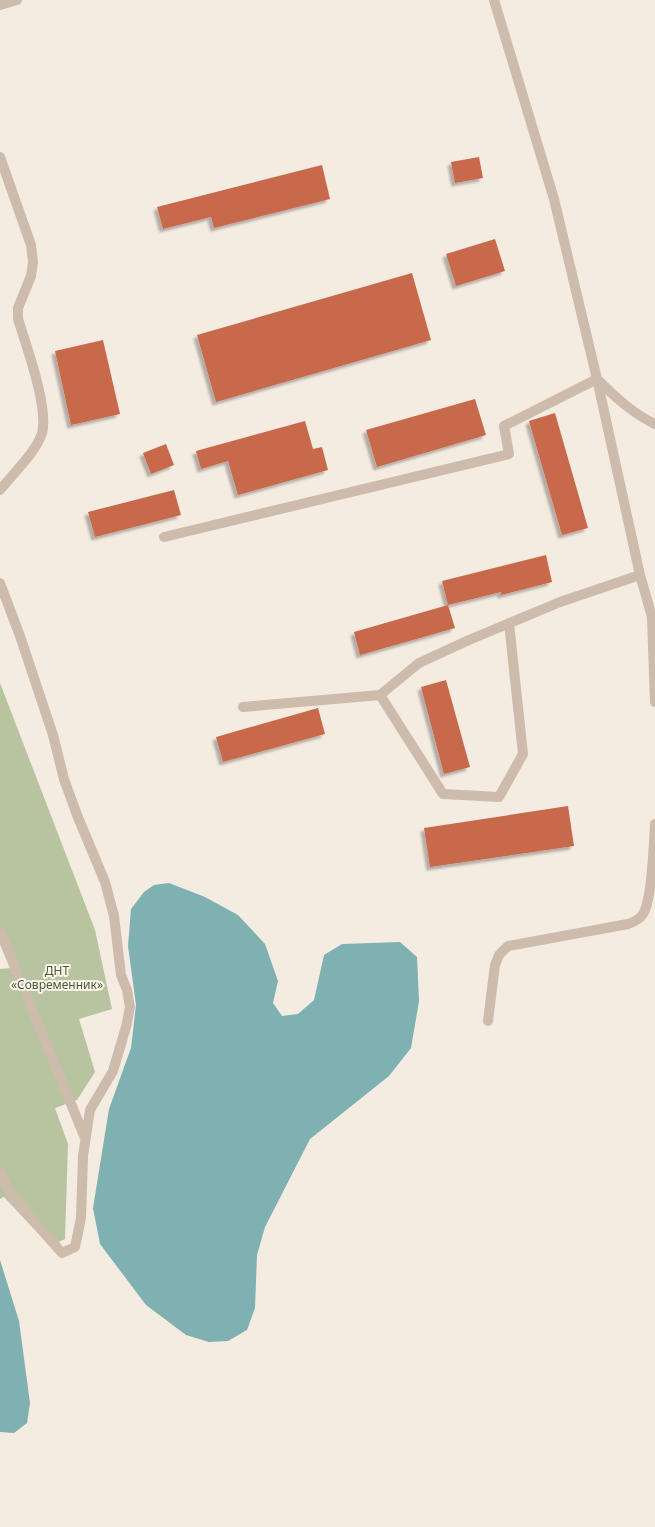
<svg xmlns="http://www.w3.org/2000/svg" width="655" height="1527" viewBox="0 0 655 1527" font-family="'Noto Sans',sans-serif">
	<defs>
		<filter id="shadow"><feDropShadow dx="-3.5" dy="3.5" stdDeviation="1" flood-color="#0004"/></filter>
	</defs>
	<rect width="100%" height="100%" fill="#f4ebe1"/>
	<path fill="#b8c4a0" d="M0 683 95 930 112 1009 79 1019 95 1072 77 1100 55 1108 68 1144 65 1239 50 1246 4 1197 0 1199V969L12 968 0 937Z"/>
	<path fill="#7fb0b2" d="M169 883 205 897 238 915 265 944 278 981 273 1003 282 1016 298 1014 314 1000 324 955 342 944 400 942 417 957 419 1001 411 1048 389 1076 310 1139 265 1227 257 1255 255 1308 247 1330 228 1341 209 1342 186 1335 146 1305 100 1244 93 1208 109 1109 131 1048 136 1005 128 946 131 909 144 892 154 885Z
		M0 1260 19 1321 30 1403 27 1423 14 1433 0 1432Z"/>
	<path fill="#c8694b" filter="url(#shadow)" d="M479 157 483 178 455 183 451 162Z
		M322 165 330 199 214 228 211 217 163 229 157 207Z
		M495 239 505 271 456 286 446 254Z
		M412 273 431 340 216 402 197 335Z
		M103 340 120 414 71 425 55 351Z
		M475 399 486 435 377 467 366 430Z
		M555 413 588 528 562 535 529 421Z
		M305 421 313 449 322 447 328 470 238 495 228 461 201 469 196 451Z
		M166 444 174 465 151 474 143 453Z
		M174 490 181 515 95 537 88 512Z
		M546 555 552 582 501 595V592L448 605 442 581Z
		M448 605 455 628 360 655 354 632Z
		M446 680 470 767 444 774 421 687Z
		M318 708 325 734 223 762 216 737Z
		M568 806 574 846 430 867 424 828Z"/>
	<g fill="none" stroke-linecap="round" stroke-linejoin="round">
		<path stroke="#cdbbac" stroke-width="10" d="M494 0 554 199 597 379 640 575 652 617 655 702
			M0 5 17 0
			M0 157 31 245 33 262 31 276 18 308V319C26 345 49 408 42 433 37 451 12 475 0 490
			M164 537 509 454 504 426 597 379C614 396 632 413 655 424
			M0 583 20 636 53 735 64 779 77 815 105 882 114 916 121 975 127 990 130 1007 126 1027 113 1071 90 1110 83 1156 81 1218 75 1247 62 1253 10 1194 0 1172
			M380 695 443 794 499 797 523 754 509 623
			M243 707 380 695 419 663 469 640 560 602 640 575
			M0 931 85 1138
			M488 1021 495 965 499 955 508 946 628 924C634 922 640 919 643 914 652 901 654 842 655 824"/>
	</g>
	<g text-anchor="middle" stroke-width="4" stroke-linejoin="round" paint-order="stroke">
		<g font-size="12" fill="#4a5a2e" stroke="#fbf5ee">
			<text x="57" y="975">ДНТ<tspan x="57" dy="14">«Современник»</tspan></text>
		</g>
	</g>
</svg>
